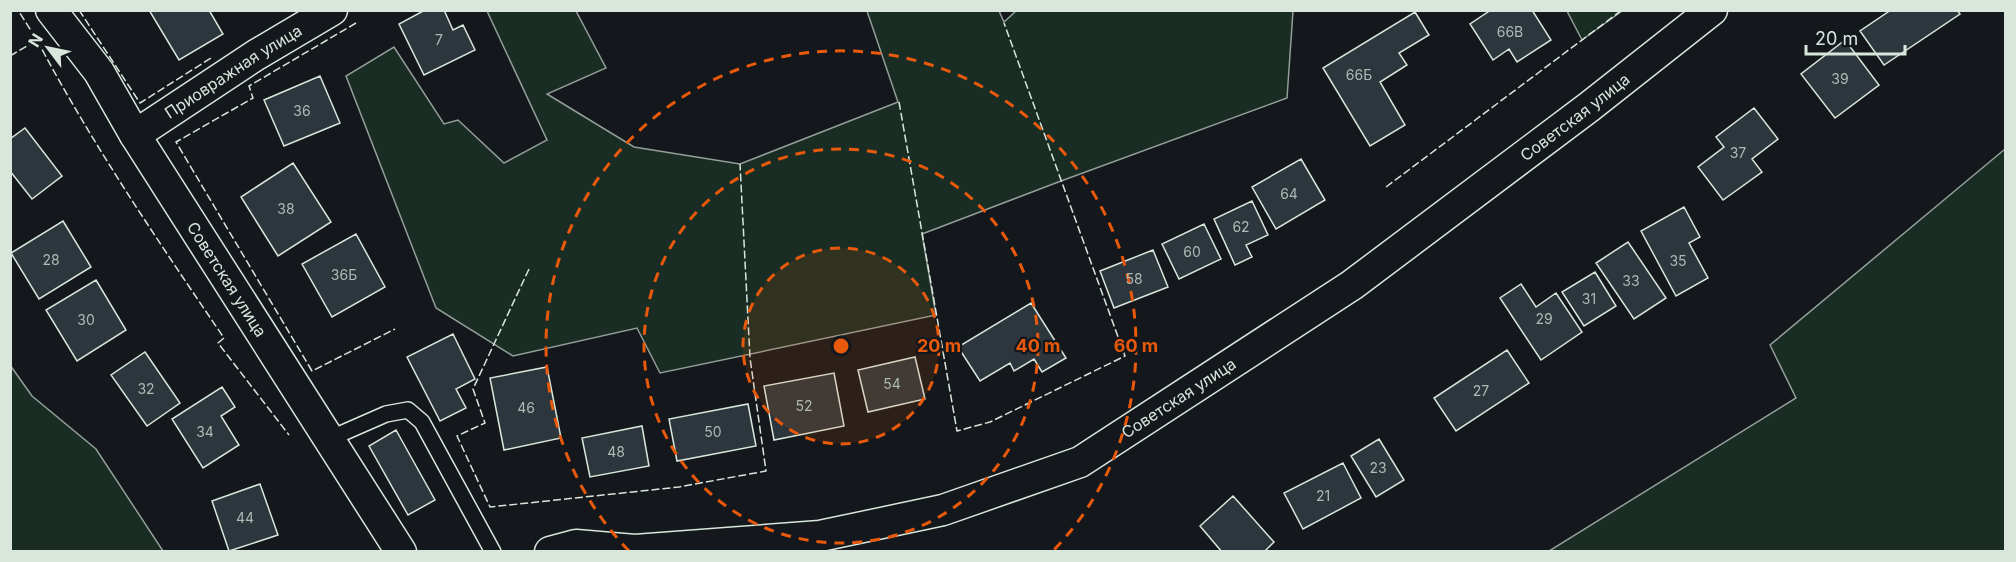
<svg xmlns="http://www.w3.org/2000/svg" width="2016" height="562" viewBox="0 0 2016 562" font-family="Inter,sans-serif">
	<rect width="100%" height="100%" fill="#14181c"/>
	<path fill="#1a2d24" stroke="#939e99" stroke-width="1.5" d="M1016 11H1293L1287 98 1061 181 922 234 936 315 660 373 637 328 513 356 436 308 346 76 394 47 444 124 458 120 504 163 547 140 487 11H576L606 68 547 94 634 147 740 164 898 102 867 11H999L1004 22Z
		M1567 11H1622L1582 40Z
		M2005 149V551H1549L1796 398 1770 345Z
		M10 365 32 396 96 449 163 551H11Z"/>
	<path fill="#2c363c" stroke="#d8e6dc" stroke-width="1.5" d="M149 10H209L223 34 179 60Z
		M425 10H444L453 30 463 25 475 50 424 75 399 24Z
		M1491 10H1532L1551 40 1517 62 1509 49 1493 60 1470 24Z
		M1891 10H1957L1960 14 1884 65 1860 31Z
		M1415 12 1429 35 1399 53 1407 65 1380 82 1405 125 1370 146 1323 68Z
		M1845 40 1879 85 1835 118 1801 74Z
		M320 76 340 123 284 146 264 100Z
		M1754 108 1778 139 1752 159 1762 172 1723 200 1698 167 1724 147 1716 137Z
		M25 128 62 176 32 199 10 171V139Z
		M1301 159 1325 200 1276 229 1252 187Z
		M293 163 331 222 278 256 241 197Z
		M1252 201 1268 235 1246 245 1252 257 1235 265 1214 219Z
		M1684 207 1700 237 1689 243 1708 278 1676 296 1641 231Z
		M63 221 91 267 39 299 11 253Z
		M1204 224 1221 259 1179 279 1162 244Z
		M356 234 385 287 332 317 302 264Z
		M1628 242 1666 298 1634 319 1596 263Z
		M1153 250 1168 287 1114 308 1100 271Z
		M1595 272 1616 306 1584 326 1562 292Z
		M96 280 126 330 77 361 46 310Z
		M1521 284 1536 307 1556 293 1582 332 1541 360 1500 298Z
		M1031 303 1066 358 1042 372 1034 359 1014 371 1010 363 980 381 958 347Z
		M453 334 475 379 456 389 466 408 440 421 407 357Z
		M1507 350 1529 383 1456 431 1434 398Z
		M145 352 180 403 147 426 111 375Z
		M915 357 925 399 868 412 858 370Z
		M547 367 561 438 504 450 490 378Z
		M834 373 844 426 774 440 764 386Z
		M222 387 235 407 221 416 239 445 203 468 172 419Z
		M748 404 756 446 677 461 669 419Z
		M642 426 649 466 590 477 582 438Z
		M396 430 435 500 408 515 369 446Z
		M1379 439 1404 480 1376 497 1351 456Z
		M1343 463 1361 498 1303 529 1284 493Z
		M260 484 278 535 229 551 212 501Z
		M1233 496 1274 542 1264 552H1222L1200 526Z"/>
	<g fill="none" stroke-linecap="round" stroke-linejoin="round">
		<defs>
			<path id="lane" d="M329 439 386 414 408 410 422 422 493 552"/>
			<g id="street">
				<path id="s1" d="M51 10 99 72 135 135 401 552"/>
				<path id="s2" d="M135 135 256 55 332 10"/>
				<path id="s3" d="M550 552 576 545 635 550 820 536 943 510 1080 462 1352 285 1589 107 1712 10"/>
			</g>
		</defs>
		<use href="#lane" stroke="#d8e6dc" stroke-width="18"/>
		<use href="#street" stroke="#d8e6dc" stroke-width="33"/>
		<use href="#lane" stroke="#14181c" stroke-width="15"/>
		<use href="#street" stroke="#14181c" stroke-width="30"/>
		<path stroke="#d8e6dc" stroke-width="1.5" stroke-dasharray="8 3" stroke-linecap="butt" d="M79 10 140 103 211 58
			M356 23 249 86 253 98 176 142 312 371 395 329
			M37 40C92 144 158 241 224 338L218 343 289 435
			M10 56 37 40 18 10
			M899 102 957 431 990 422 1125 356 1004 23
			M1386 187 1622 10
			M529 269 473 389 485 423 457 436 490 507 679 487 766 471 750 358 740 164"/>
	</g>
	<circle cx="841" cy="346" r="98" fill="#e8590c" fill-opacity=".12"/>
	<g fill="none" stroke="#e8590c" stroke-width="3" stroke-dasharray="10 8">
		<circle cx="841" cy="346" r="98"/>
		<circle cx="841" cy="346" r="197"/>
		<path d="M629 551A295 295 0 1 1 1053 551"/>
	</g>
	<g text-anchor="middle" stroke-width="4.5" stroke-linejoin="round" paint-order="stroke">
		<g font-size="14" fill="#adbab4">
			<text x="1510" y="37">66В</text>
			<text x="439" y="45">7</text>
			<text x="1359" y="80">66Б</text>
			<text x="1840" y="84">39</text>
			<text x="302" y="116">36</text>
			<text x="1738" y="158">37</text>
			<text x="1289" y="199">64</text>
			<text x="286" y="214">38</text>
			<text x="1241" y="232">62</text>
			<text x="1192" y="257">60</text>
			<text x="51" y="265">28</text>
			<text x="1678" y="266">35</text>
			<text x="344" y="280">36Б</text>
			<text x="1134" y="284">58</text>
			<text x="1631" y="286">33</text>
			<text x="1589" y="304">31</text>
			<text x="1544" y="324">29</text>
			<text x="86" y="325">30</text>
			<text x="892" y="389">54</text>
			<text x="146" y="394">32</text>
			<text x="1481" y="396">27</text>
			<text x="804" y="411">52</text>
			<text x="526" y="413">46</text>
			<text x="205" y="437">34</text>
			<text x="713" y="437">50</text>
			<text x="616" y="457">48</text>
			<text x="1378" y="473">23</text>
			<text x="1323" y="501">21</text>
			<text x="245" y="523">44</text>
		</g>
		<g font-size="16" fill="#d8e6dc" stroke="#14181c">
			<text dy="6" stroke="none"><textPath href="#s2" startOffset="117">Приовражная улица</textPath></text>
			<text dy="6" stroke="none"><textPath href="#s3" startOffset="1146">Советская улица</textPath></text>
			<text dy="6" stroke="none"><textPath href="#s1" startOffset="322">Советская улица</textPath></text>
			<text dy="6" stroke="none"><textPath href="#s3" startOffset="660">Советская улица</textPath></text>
		</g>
	</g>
	<circle cx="841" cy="346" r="9" fill="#e8590c" stroke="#14181c" stroke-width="3"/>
	<g font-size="18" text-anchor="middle" font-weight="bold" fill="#e8590c" stroke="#14181c" stroke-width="4.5" stroke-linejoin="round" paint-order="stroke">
		<text x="939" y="352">20 m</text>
		<text x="1038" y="352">40 m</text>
		<text x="1136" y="352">60 m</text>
	</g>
	<rect width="2016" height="562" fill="none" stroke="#d8e6dc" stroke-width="24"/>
	<g transform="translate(48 48) rotate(302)" stroke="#14181c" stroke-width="4.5" paint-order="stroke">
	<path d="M0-4.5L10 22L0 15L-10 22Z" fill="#d8e6dc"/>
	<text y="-9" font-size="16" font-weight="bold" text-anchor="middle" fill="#d8e6dc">N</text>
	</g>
	<path d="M1806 45v9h99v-9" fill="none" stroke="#d8e6dc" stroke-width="3"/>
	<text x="1815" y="45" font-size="18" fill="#d8e6dc" stroke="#14181c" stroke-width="4.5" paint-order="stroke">20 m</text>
</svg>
